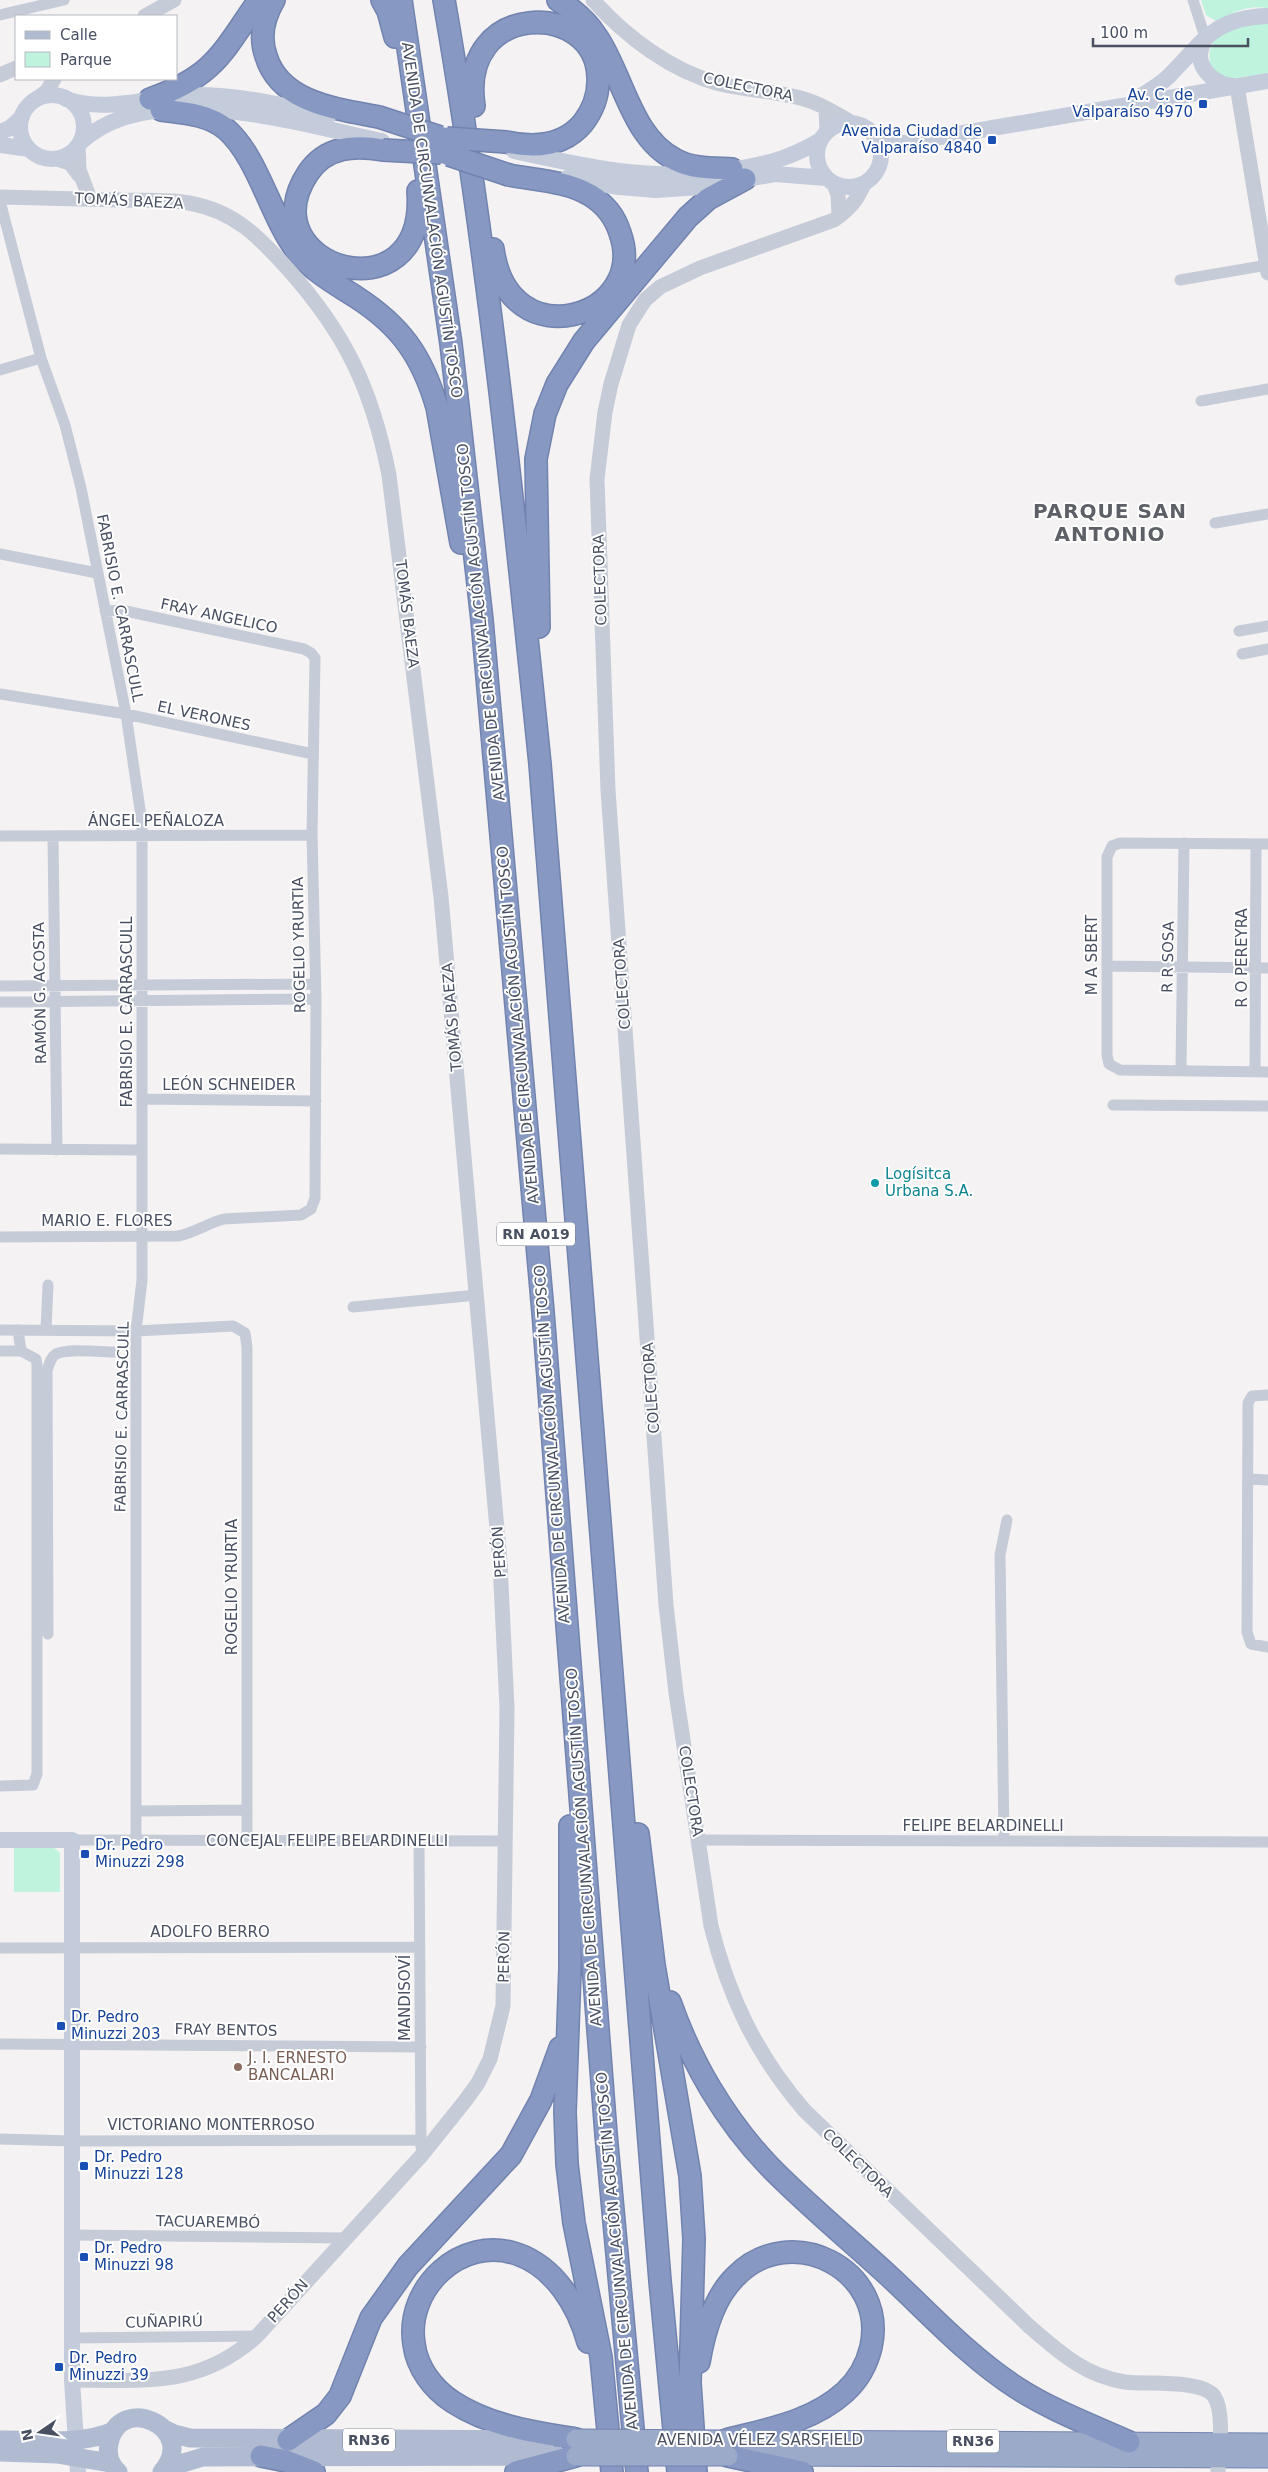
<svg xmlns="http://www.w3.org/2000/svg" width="1268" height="2472" viewBox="0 0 1268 2472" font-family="'DejaVu Sans',sans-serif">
	<rect width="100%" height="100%" fill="#f4f2f2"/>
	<path fill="#bff3dd" d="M1201 0H1268V8C1248 5 1234 12 1216 21L1206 15Z
		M1268 23V73L1231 79 1212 71C1199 32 1238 25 1268 23Z
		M52 1846 60 1853V1892H14V1847Z"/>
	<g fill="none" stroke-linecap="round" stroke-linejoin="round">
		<defs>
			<path id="trunk" d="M745 2440 1268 2443
				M754 2456 1268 2458"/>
			<path id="motorway" d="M274 0C264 17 259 36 266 56 280 103 337 109 379 117
				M382 0 388 11 395 37
				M401 0 451 344 482 620 543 1312 606 2134 637 2472
				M444 0C488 253 514 509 540 764L660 2281 678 2472
				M558 0C574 10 587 21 597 37 623 75 631 138 676 160 693 169 714 168 732 169
				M150 99C215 76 222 53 259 0
				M474 106C458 0 596 0 598 77 599 94 593 110 583 123 563 147 534 148 506 142
				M161 110C184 113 207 114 226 129 258 157 270 215 296 250 312 271 334 283 356 297 401 326 422 356 437 407L461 543
				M383 150C355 145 326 146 308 173 246 267 428 322 418 191
				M493 249C508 361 650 317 620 233 615 217 605 204 590 195 567 181 535 180 509 175
				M539 627 536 459 545 414 557 384 584 341 688 217 708 199 745 179
				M570 1826V1969L565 2112 567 2164 574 2223 601 2357 612 2472
				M638 1834 654 1965 690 2176 694 2239 690 2383 696 2472
				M670 2002C691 2062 725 2120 769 2166 807 2205 849 2239 889 2276 930 2314 969 2357 1017 2388 1051 2410 1091 2425 1129 2442
				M699 2362C704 2332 714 2297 736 2276 791 2220 888 2270 871 2347 867 2364 858 2380 845 2392 812 2422 768 2429 726 2440
				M576 2439C533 2432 490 2426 453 2402 433 2389 417 2368 414 2344 405 2288 461 2235 517 2254 555 2267 578 2306 588 2342
				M288 2440 326 2414 340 2396 371 2318 408 2266 511 2155 541 2100 560 2048
				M261 2456 286 2461 314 2472
				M728 2456 802 2472
				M516 2472 576 2456"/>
		</defs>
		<use href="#trunk" stroke="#7283af" stroke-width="21"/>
		<use href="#motorway" stroke="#7283af" stroke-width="24"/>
		<path stroke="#c5cbd7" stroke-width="11" d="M1193 0 1205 37
			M0 15 64 0
			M0 201 41 358 65 425 81 488 126 714 142 823V1280L136 1331V1840
			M1180 280 1268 265
			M0 370 41 358
			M1201 401 1268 389
			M1215 523 1268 514
			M0 554 97 573
			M1239 631 1268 626
			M1242 654 1268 649
			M0 694 126 714 313 754
			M0 836 312 835
			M53 836 57 1150
			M1268 844 1120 843 1112 846 1107 857V1055L1109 1064 1120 1070 1268 1072
			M1107 966 1268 968
			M0 986 315 984
			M0 1002 316 999
			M1181 1071 1184 843
			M1255 1072 1256 844
			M142 1099 316 1101
			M1113 1105 1268 1106
			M0 1149 142 1150
			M0 1237 178 1236C194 1233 208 1223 224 1219L301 1215 311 1209 315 1198 316 999 312 835 315 658 311 653 304 649 121 610 105 611
			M353 1307 477 1295
			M0 1330 136 1331 233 1326 245 1333 247 1347V1841
			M46 1330 48 1285
			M0 1351H21
			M1268 1395 1252 1396 1248 1403 1247 1632 1251 1644 1268 1647
			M1248 1479 1268 1480
			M48 1634 47 1371C49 1365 50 1358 56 1354 68 1348 101 1352 115 1352
			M0 1786 33 1785 37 1774V1365L36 1359 21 1351 18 1330
			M136 1811 247 1810
			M72 1840 505 1841
			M699 1840 1268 1842
			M419 1841 421 2147
			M1004 1841 1000 1555 1007 1520
			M0 1948 420 1947
			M0 2044 421 2047
			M0 2139 72 2141 421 2140
			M72 2235 344 2238
			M72 2338 257 2336"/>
		<path stroke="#c5cbd7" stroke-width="15" d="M593 0C626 37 671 71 720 84 749 91 782 91 810 101 825 106 840 116 854 124
			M145 16 174 0
			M0 75 16 68
			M1237 86 1268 273
			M34 101 47 91 54 79
			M826 109 827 132
			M78 146 79 170 90 199
			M57 159 70 163 79 175
			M834 184 838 195 839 216
			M864 184C857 201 849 209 834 220L700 268 660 287 645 300 629 325 611 384 605 412 597 479 608 790 666 1605 676 1693 711 1926C729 1997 756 2054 804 2110L1030 2327C1059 2352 1085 2376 1125 2382 1146 2385 1201 2379 1214 2396 1225 2412 1219 2453 1218 2472
			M0 197C40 198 81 199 121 200 143 201 167 199 189 203 234 211 258 236 287 268 346 334 372 389 389 475L441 897 500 1563 507 1708 503 2006 490 2059 478 2083 465 2101 421 2156 257 2336C199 2388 145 2380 72 2380"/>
		<path stroke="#c4cbdb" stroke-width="16" d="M1205 37C1203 43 1200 50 1200 56 1201 73 1218 85 1233 86
			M20 127a32 32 0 1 1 64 0a32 32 0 1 1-64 0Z
			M66 99C109 114 152 95 196 95 241 95 285 106 329 115
			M1134 100C1146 93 1159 86 1169 76 1203 42 1214 17 1268 16
			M817 155a32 32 0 1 1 64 0a32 32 0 1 1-64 0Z
			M0 132 10 128 22 117
			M877 138 884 142 905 143 1268 81
			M81 142C150 77 299 124 382 141
			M0 145 29 149
			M514 151C592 168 655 183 736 169 771 163 790 158 821 140
			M567 178 619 187 656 190 701 187 775 174 826 178
			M0 1840H72V2380L78 2472"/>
		<path stroke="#b0bbd2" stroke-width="19" d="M164 2429 174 2434 190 2438 547 2440
			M0 2440C36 2439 80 2446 114 2431
			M0 2452 57 2454 111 2463
			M166 2468 203 2457 558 2456
			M118 2472C110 2465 107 2454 109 2444 118 2391 200 2428 162 2472"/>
		<use href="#trunk" stroke="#9caaca" stroke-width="19"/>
		<use href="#motorway" stroke="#8799c3" stroke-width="21"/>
		<defs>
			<path id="trunk-bridge" d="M576 2439 726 2440
				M576 2456H728"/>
			<path id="motorway-bridge" d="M379 117 440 137
				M447 138 506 142
				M383 150 441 153
				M449 155 509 175"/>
		</defs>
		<use href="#trunk-bridge" stroke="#7283af" stroke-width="21" stroke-linecap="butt"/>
		<use href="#motorway-bridge" stroke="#7283af" stroke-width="24" stroke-linecap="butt"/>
		<use href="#trunk-bridge" stroke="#9caaca" stroke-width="19"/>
		<use href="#motorway-bridge" stroke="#8799c3" stroke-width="21"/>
	</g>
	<g fill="#1a4fb4" stroke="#fff" stroke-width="2">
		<rect x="1198" y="99" width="10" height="10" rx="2.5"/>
		<rect x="987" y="135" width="10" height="10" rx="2.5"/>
		<rect x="80" y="1849" width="10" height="10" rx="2.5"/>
		<rect x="56" y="2021" width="10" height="10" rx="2.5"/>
		<rect x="79" y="2161" width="10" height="10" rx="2.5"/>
		<rect x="79" y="2252" width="10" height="10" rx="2.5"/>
		<rect x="54" y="2362" width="10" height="10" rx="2.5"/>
	</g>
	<circle fill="#0f9aa8" stroke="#fff" stroke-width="2" cx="875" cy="1183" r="5"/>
	<circle fill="#8d6e63" stroke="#fff" stroke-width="2" cx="238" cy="2067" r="5"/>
	<g text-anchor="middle" stroke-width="4" stroke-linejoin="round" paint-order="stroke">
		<g fill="#fff" stroke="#7f8490" stroke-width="1">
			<rect x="497" y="1222.5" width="78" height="23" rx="4"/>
			<rect x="343" y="2428.5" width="52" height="23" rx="4"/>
			<rect x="947" y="2429.5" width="52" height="23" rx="4"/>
		</g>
		<g font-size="14" font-weight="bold" fill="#485061">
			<text x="536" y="1239">RN A019</text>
			<text x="369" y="2445">RN36</text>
			<text x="973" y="2446">RN36</text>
		</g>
		<g font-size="15" fill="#485061" stroke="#fff">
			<text transform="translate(748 87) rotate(12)" y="5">COLECTORA</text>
			<text transform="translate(129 201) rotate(3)" y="5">TOMÁS BAEZA</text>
			<text transform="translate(432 220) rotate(82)" y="5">AVENIDA DE CIRCUNVALACIÓN AGUSTÍN TOSCO</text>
			<text transform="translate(600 580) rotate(-92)" y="5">COLECTORA</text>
			<text transform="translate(120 608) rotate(79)" y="5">FABRISIO E. CARRASCULL</text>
			<text transform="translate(407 614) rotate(83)" y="5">TOMÁS BAEZA</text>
			<text transform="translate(219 616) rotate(12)" y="5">FRAY ANGELICO</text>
			<text transform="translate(481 622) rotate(-96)" y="5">AVENIDA DE CIRCUNVALACIÓN AGUSTÍN TOSCO</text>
			<text transform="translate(204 716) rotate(12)" y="5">EL VERONES</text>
			<text x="156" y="826">ÁNGEL PEÑALOZA</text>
			<text transform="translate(299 945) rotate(-91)" y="5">ROGELIO YRURTIA</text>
			<text transform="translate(1092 955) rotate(-90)" y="5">M A SBERT</text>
			<text transform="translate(1168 957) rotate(-89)" y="5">R R SOSA</text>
			<text transform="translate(1242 958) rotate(-90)" y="5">R O PEREYRA</text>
			<text transform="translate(622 984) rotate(-94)" y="5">COLECTORA</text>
			<text transform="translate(40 993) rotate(-91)" y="5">RAMÓN G. ACOSTA</text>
			<text transform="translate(127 1012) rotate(-90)" y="5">FABRISIO E. CARRASCULL</text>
			<text transform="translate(452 1017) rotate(-95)" y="5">TOMÁS BAEZA</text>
			<text transform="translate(518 1025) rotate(-95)" y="5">AVENIDA DE CIRCUNVALACIÓN AGUSTÍN TOSCO</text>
			<text x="229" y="1090">LEÓN SCHNEIDER</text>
			<text x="107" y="1226">MARIO E. FLORES</text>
			<text transform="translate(651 1388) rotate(-94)" y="5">COLECTORA</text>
			<text transform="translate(122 1417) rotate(-89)" y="5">FABRISIO E. CARRASCULL</text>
			<text transform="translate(552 1444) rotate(-94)" y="5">AVENIDA DE CIRCUNVALACIÓN AGUSTÍN TOSCO</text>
			<text transform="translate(499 1552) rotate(-94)" y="5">PERÓN</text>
			<text transform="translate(232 1587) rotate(-90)" y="5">ROGELIO YRURTIA</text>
			<text transform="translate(691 1791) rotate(81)" y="5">COLECTORA</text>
			<text x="983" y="1831">FELIPE BELARDINELLI</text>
			<text x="327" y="1846">CONCEJAL FELIPE BELARDINELLI</text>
			<text transform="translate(584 1847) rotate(-94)" y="5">AVENIDA DE CIRCUNVALACIÓN AGUSTÍN TOSCO</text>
			<text x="210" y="1937">ADOLFO BERRO</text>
			<text transform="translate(504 1957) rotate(-89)" y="5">PERÓN</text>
			<text transform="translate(405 1998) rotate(-90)" y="5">MANDISOVÍ</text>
			<text transform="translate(226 2030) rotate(1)" y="5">FRAY BENTOS</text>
			<text x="211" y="2130">VICTORIANO MONTERROSO</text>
			<text transform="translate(858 2163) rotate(44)" y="5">COLECTORA</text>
			<text transform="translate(208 2222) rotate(1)" y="5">TACUAREMBÓ</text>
			<text transform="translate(617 2251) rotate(-95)" y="5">AVENIDA DE CIRCUNVALACIÓN AGUSTÍN TOSCO</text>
			<text transform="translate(288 2301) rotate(-48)" y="5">PERÓN</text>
			<text transform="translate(164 2322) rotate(-1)" y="5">CUÑAPIRÚ</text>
			<text x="760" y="2445">AVENIDA VÉLEZ SARSFIELD</text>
		</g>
		<g font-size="15" fill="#164399" stroke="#fff" text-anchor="start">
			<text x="1193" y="100" text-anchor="end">Av. C. de<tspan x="1193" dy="17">Valparaíso 4970</tspan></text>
			<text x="982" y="136" text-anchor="end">Avenida Ciudad de<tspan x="982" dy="17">Valparaíso 4840</tspan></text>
			<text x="95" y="1850">Dr. Pedro<tspan x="95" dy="17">Minuzzi 298</tspan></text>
			<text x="71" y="2022">Dr. Pedro<tspan x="71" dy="17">Minuzzi 203</tspan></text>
			<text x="94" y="2162">Dr. Pedro<tspan x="94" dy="17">Minuzzi 128</tspan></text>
			<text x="94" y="2253">Dr. Pedro<tspan x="94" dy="17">Minuzzi 98</tspan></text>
			<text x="69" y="2363">Dr. Pedro<tspan x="69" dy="17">Minuzzi 39</tspan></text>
		</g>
		<g font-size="15" fill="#0d838f" stroke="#fff" text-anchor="start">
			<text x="885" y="1179">Logísitca<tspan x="885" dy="17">Urbana S.A.</tspan></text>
		</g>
		<g font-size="15" fill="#785e54" stroke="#fff" text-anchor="start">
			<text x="248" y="2063">J. I. ERNESTO<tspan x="248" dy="17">BANCALARI</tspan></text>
		</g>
		<g font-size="20" font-weight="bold" letter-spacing="1" fill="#5e6067" stroke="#fff">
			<text x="1110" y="518">PARQUE SAN<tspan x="1110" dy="23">ANTONIO</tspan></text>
		</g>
	</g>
	<rect x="15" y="15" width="162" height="65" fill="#ffffff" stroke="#b6b9c0"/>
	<rect x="25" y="31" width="25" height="8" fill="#b0bbd2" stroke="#b6b9c0"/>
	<text x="60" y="40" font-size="15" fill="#485061">Calle</text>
	<rect x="25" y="52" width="25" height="15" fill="#bff3dd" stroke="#b6b9c0"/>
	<text x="60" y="65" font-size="15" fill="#485061">Parque</text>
	<g transform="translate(40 2432) rotate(257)" stroke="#ffffff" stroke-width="4" paint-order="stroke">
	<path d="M0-4L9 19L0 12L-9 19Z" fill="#485061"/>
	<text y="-8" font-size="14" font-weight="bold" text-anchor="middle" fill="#485061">N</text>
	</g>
	<path d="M1093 38v8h155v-8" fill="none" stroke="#485061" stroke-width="2.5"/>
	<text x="1100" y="38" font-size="15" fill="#485061" stroke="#ffffff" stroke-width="4" paint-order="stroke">100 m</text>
</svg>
